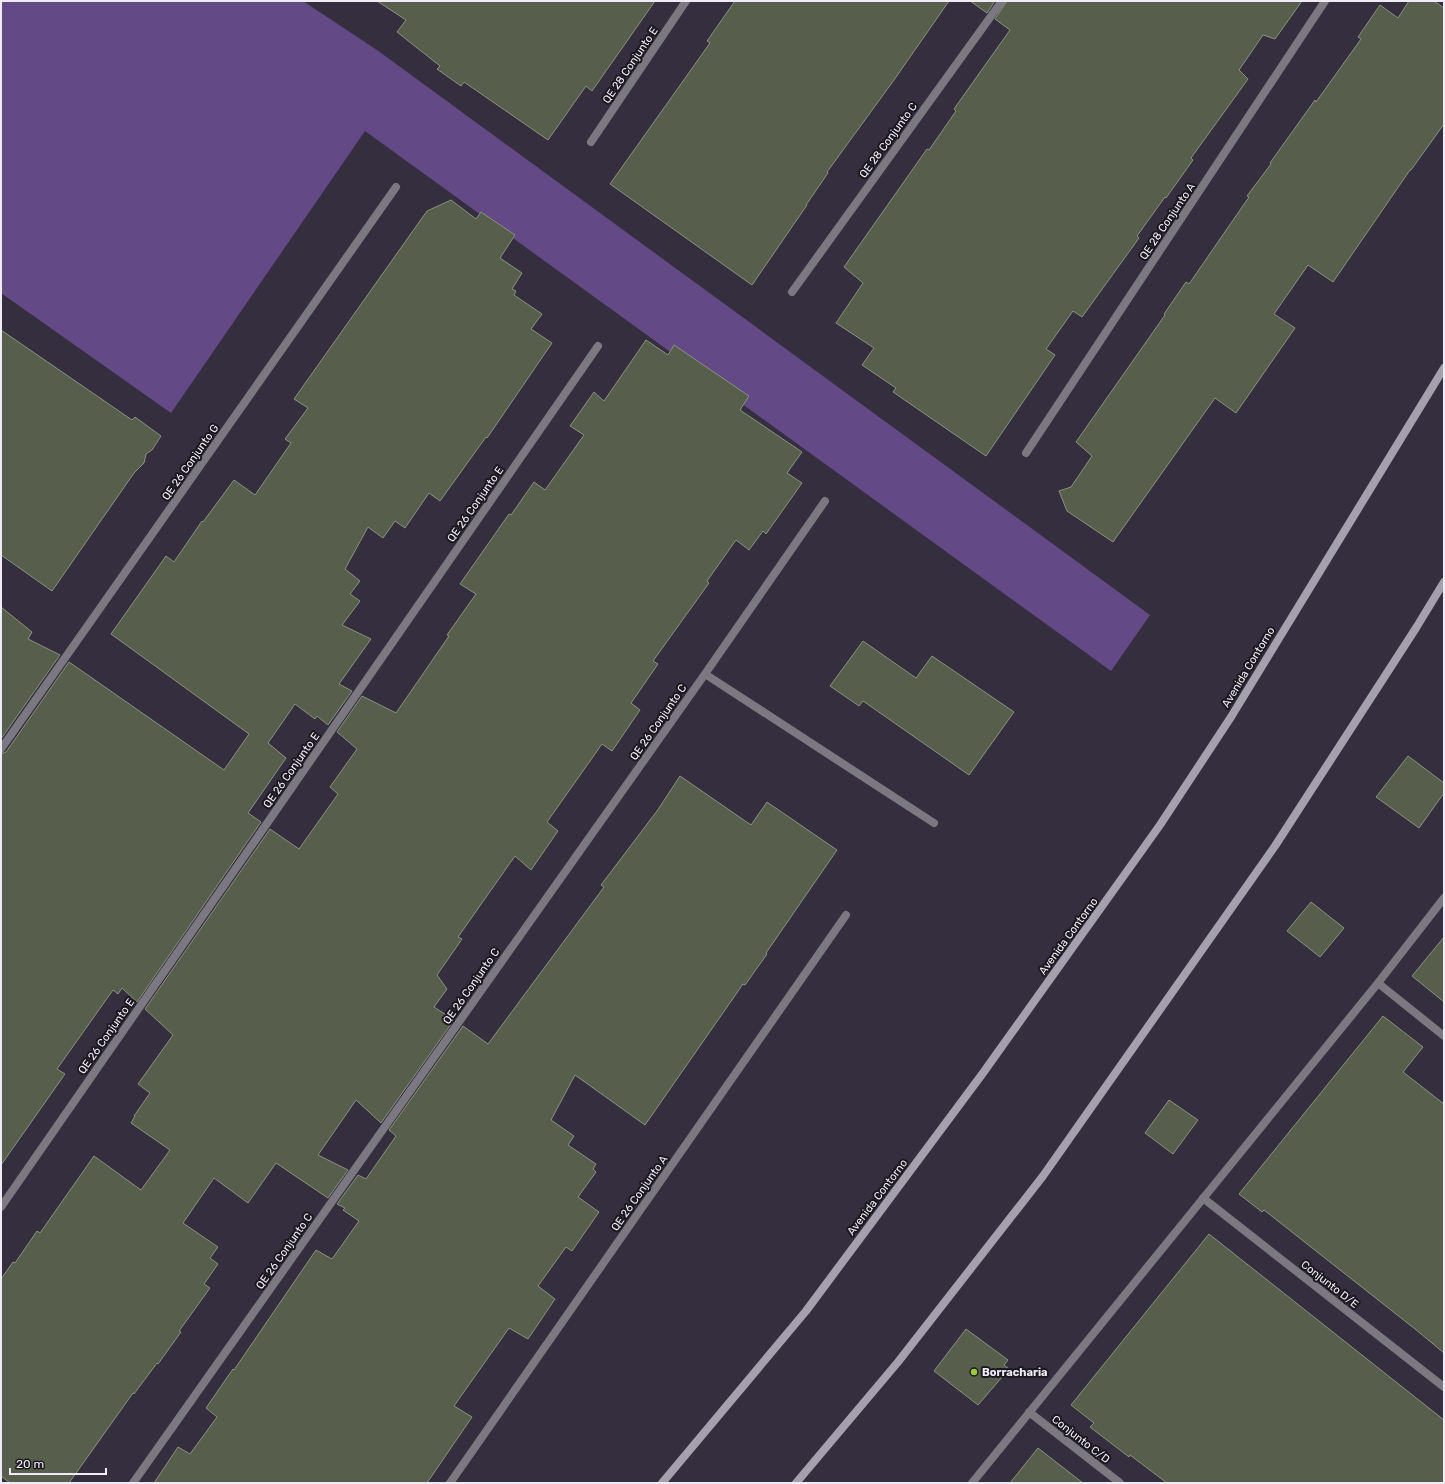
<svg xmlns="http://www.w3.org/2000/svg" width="1445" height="1484" viewBox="0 0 1445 1484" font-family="Rubik,sans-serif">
	<rect width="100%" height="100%" fill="#352e3f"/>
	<path fill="#634986" d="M1 1H303L377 50 1150 615 1111 671 365 131 171 413 1 293Z"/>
	<path fill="#575f4c" stroke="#89927e" d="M377 1H655L592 91 586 86 548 140 464 82 461 86 437 69 440 66 397 32 406 20Z
		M735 1H949L894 80 827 172 828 173 806 205H807L752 285 610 184 710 43 707 41Z
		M970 1H995L987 13Z
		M1007 1H1302L1275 39 1263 35 1239 70 1248 79 1191 158 1193 160 1166 198 1165 197 1137 236 1139 238 1082 317 1073 311 1046 349 1055 355 986 456 893 392 896 388 862 365 874 348 836 323 863 283 844 267 927 149 929 150 956 111 954 109 1010 30 995 19Z
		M1409 1H1434L1444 8V124L1411 170H1410L1333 282 1308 265 1274 314 1295 328 1236 413 1215 398 1113 542 1067 511 1059 491 1071 487 1092 456 1076 442 1165 315 1164 314 1186 282 1189 284 1249 197 1247 196 1271 164 1270 163 1315 100 1316 102 1361 39 1358 37 1380 5 1398 18Z
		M451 200 476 219 481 212 515 235 500 258 522 273 512 289 516 291 514 295 542 314 531 329 552 343 487 438 486 437 440 501 429 493 405 528 395 521 383 538 368 527 345 569 360 581 350 594 360 601 342 625 371 639 339 684 352 691 328 725 317 716 315 719 295 704 268 743 286 758 248 813 261 822 137 1002 122 988 118 994 113 990 57 1069 65 1074 1 1165V754L6 752 69 662 224 770 249 734 111 634 166 556 174 562 202 521 203 522 234 480 255 495 291 443 285 439 308 408 294 399 427 211Z
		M1 330 132 420 135 417 161 436 152 450 146 454 144 463 134 473 52 591 1 555Z
		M646 340 668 355 674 345 749 396 740 410 802 452 787 473 802 483 766 534 763 531 749 550 736 540 707 581 709 583 653 661 658 664 631 703 640 710 612 751 602 744 547 822 558 831 531 870 515 856 458 937 462 939 437 975 447 989 434 1007 454 1020 381 1123 356 1100 318 1155 348 1170 328 1198 276 1163 248 1203 214 1178 183 1223 218 1247 210 1258 218 1264 204 1284 210 1288 179 1331 181 1332 158 1364 157 1363 134 1394 133 1393 69 1483H10L1 1476V1279L13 1262 15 1263 37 1231 40 1233 94 1156 141 1190 170 1150 131 1123 135 1116H134L150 1093 138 1084 173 1035 145 1009 270 829 299 849 338 794 330 787 357 749 337 732 362 696 396 713 449 636 447 635 476 594 460 584 509 514 511 515 534 482 545 490 584 435 570 426 594 392 604 401Z
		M1 607 32 632 28 639 60 655 1 739Z
		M863 641 916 678 932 656 1014 712 969 775 863 701 859 706 830 686Z
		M1408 756 1444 783V793L1419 828 1376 797Z
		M680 776 751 825 767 802 837 850 766 953 767 954 745 985 743 984 645 1125 575 1075 551 1120 574 1136 568 1145 596 1164 593 1169 596 1172 578 1197 599 1212 572 1251 566 1247 538 1286 555 1299 528 1339 509 1328 454 1406 472 1417 427 1483H154L178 1447 190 1454 217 1417 206 1408 233 1369 234 1370 316 1250 332 1259 359 1221 343 1210 345 1208 337 1204 358 1175 366 1179 396 1136 389 1130 463 1026 488 1044 604 887 601 885 657 811Z
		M1311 902 1344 928 1320 957 1287 931Z
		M1444 937V1002L1412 976Z
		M1383 1016 1423 1047 1403 1072 1444 1104V1353L1415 1329 1264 1210 1262 1212 1239 1194Z
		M1169 1100 1198 1120 1173 1154 1145 1133Z
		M1209 1234 1444 1420V1483H1167L1130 1455 1129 1457 1090 1427 1094 1423 1071 1405Z
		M966 1329 1008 1360 1004 1365 1009 1369 978 1405 934 1371Z
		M1038 1448 1083 1483H1010Z"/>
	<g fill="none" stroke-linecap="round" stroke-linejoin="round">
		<path stroke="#7b7881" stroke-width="8" d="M591 142 686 1
			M792 292 1002 1
			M1026 453 1325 1
			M705 674 934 823
			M1 749 396 187
			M1378 983 1444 1036
			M1203 1198 1444 1387
			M1 1207 598 346
			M1029 1412 1120 1483
			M133 1483 705 674 825 501
			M450 1483 846 915
			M972 1483 1378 983 1444 898"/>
		<path stroke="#a5a0ae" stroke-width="8" d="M662 1483 806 1311 983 1073 1160 825 1231 717 1444 368
			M796 1483 898 1362 1043 1176 1275 846 1416 628 1444 582"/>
	</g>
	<circle fill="#98cb37" stroke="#1b1820" stroke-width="1.5" cx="974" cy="1372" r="4"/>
	<g text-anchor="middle" stroke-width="4" stroke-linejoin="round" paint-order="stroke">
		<g font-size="11" fill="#f0ecf7" stroke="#1b1820">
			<text transform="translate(630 65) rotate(-56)" y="4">QE 28 Conjunto E</text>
			<text transform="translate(888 140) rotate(-54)" y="4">QE 28 Conjunto C</text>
			<text transform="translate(1167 221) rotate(-56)" y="4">QE 28 Conjunto A</text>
			<text transform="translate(190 462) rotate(-55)" y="4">QE 26 Conjunto G</text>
			<text transform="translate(475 504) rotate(-55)" y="4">QE 26 Conjunto E</text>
			<text transform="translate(1248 667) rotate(-59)" y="4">Avenida Contorno</text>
			<text transform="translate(658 722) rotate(-55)" y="4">QE 26 Conjunto C</text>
			<text transform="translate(291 770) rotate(-55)" y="4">QE 26 Conjunto E</text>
			<text transform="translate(1068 936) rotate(-54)" y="4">Avenida Contorno</text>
			<text transform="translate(471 986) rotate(-55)" y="4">QE 26 Conjunto C</text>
			<text transform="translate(106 1036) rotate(-55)" y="4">QE 26 Conjunto E</text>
			<text transform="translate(639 1193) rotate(-55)" y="4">QE 26 Conjunto A</text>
			<text transform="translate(877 1197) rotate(-53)" y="4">Avenida Contorno</text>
			<text transform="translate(284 1251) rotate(-55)" y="4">QE 26 Conjunto C</text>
			<text transform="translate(1330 1284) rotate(38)" y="4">Conjunto D/E</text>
			<text transform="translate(1081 1439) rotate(38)" y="4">Conjunto C/D</text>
		</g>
		<g font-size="11" font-weight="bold" fill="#f0ecf7" stroke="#1b1820" text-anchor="start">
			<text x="982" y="1376">Borracharia</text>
		</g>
	</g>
	<rect width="1445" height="1484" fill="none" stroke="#f0ecf7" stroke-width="4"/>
	<path d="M10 1468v6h96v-6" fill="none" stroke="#f0ecf7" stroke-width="2"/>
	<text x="16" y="1468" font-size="12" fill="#f0ecf7" stroke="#1b1820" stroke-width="3" paint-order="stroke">20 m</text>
</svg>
